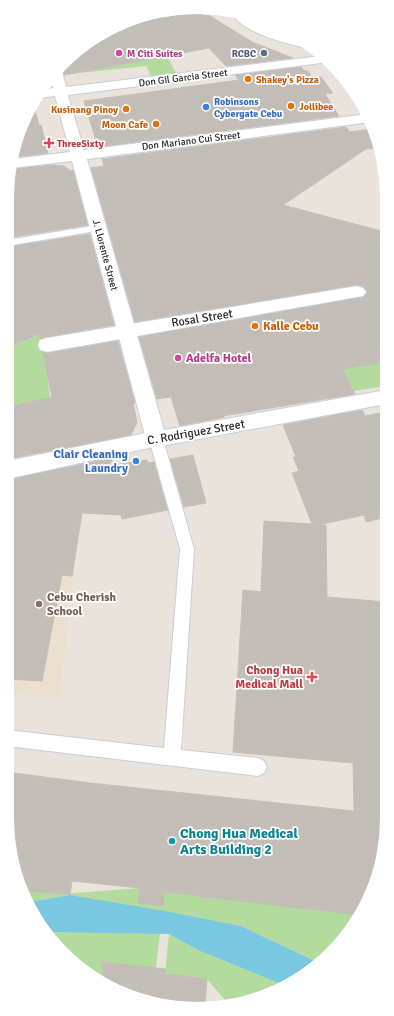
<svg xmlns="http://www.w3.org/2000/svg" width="394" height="1016" viewBox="0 0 394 1016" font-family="Signika,sans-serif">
	<rect width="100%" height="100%" fill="#e9e3dc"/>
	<path fill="#eae0cd" d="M7 510 81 514 59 696 12 694 7 710Z"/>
	<path fill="#b3db9e" d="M167 56 177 75 151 78 147 66 69 74Z
		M61 313 68 335 85 331 86 342 68 346 71 360 46 365 50 397 8 407 7 348 38 335 33 326Z
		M329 337 386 362V386L354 391Z
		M140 888 358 915 348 935 317 962 241 926 70 895 29 902 23 890 62 894Z
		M47 932H160L156 968 102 962 104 984 54 944Z
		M169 934 200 951 286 986 234 1005H229L207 979 165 974Z"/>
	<path fill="#7ac7e1" d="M70 895 170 912 241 926 317 962 292 983 286 986 200 951 169 934 47 932 29 902Z"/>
	<path fill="#c2beb7" stroke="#c4bfb6" d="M191 13 210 16 252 42 293 58 226 66 209 48 64 75 60 67 113 27 146 18Z
		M301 67 305 71H308L312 78 321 77 333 93 325 94 339 116 98 147 84 101 239 80 235 75Z
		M34 106 39 125H41L48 153 14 157 17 136Z
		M346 127 350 132 372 129 378 148 366 149 283 205 385 232 386 362 343 369 355 394 223 416 224 417 180 426 171 397 157 399 139 337 363 297 367 291 363 287 357 285 135 322 91 168 104 166 102 159Z
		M51 165 64 166 71 171 73 170 88 225 7 238V197L12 169Z
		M90 234 114 325 40 338 39 334 7 348V247Z
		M118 341 135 403H133L137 422 131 435 7 459V407L52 397 43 352 47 353Z
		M362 410 365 416 386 412V517L366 522 364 515 318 525H326L327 597 386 602 387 819 377 880 358 915 164 892 163 906 138 903 140 888 72 881 70 895 23 890 17 880 7 819V772L90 783 354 811 353 763 233 752 243 590 261 592 264 521 312 524 292 473 299 471 293 457H296L283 425Z
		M193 455 206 503 184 507 170 459Z
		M115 457 108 466 147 460 148 463 154 462 168 510 122 519 121 515 82 513 72 576 62 575 42 681 7 679V480Z
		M102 962 166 969 165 974 207 979 205 1006 172 1007 104 984Z"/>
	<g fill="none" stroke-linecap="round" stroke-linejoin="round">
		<defs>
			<path id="lane" d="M346 84H348L368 113 369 118H365L363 116 345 86Z
				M98 225 102 226 103 228 102 230 7 246V240Z
				M156 434 161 435 163 439 194 549 181 750 258 758 264 761 267 767 264 773 258 776 7 746V730L164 748 180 549 149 439 151 435Z"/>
			<path id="street" d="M357 286 363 288 366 292 363 296 47 352 40 350 38 345 40 340 47 338Z
				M156 431 163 433 166 439 163 445 7 479V461Z"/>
			<path id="secondary" d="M232 14 247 16 267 27 303 39 313 48 310 49C286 43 247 35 232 14Z
				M321 56 329 62 68 95 84 150 368 114 370 122 87 159 164 430 386 390V404L156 447 149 445 146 439 72 161 12 168 13 159 70 152 55 96 39 98 44 90 53 88 50 78 54 72 59 68 62 71 66 87Z"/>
		</defs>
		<use href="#lane" stroke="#cacdd9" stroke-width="2"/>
		<use href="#street" stroke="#cacdd9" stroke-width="2"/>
		<use href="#secondary" stroke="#cacdd9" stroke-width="2"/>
		<use href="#lane" fill="#fff" fill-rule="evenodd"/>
		<use href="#street" fill="#fff" fill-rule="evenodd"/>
		<use href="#secondary" fill="#fff" fill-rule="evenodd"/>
	</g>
	<g fill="#d1479c" stroke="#fff" stroke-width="1.5">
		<circle cx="119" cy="53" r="4"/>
		<circle cx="178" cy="358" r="4"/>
	</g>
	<circle fill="#5c6f8a" stroke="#fff" stroke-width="1.5" cx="264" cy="53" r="4"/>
	<g fill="#e8710a" stroke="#fff" stroke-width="1.5">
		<circle cx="248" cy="79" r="4"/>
		<circle cx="291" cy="106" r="4"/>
		<circle cx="126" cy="109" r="4"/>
		<circle cx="156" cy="124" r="4"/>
		<circle cx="255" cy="326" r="4"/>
	</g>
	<g fill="#3f7fe0" stroke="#fff" stroke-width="1.5">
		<circle cx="206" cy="107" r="4"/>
		<circle cx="136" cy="461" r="4"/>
	</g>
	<g fill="#e0444e" stroke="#fff" stroke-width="1.5">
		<path d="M47 137h4v4h4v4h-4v4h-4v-4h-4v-4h4z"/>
		<path d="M310 671h4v4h4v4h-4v4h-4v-4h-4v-4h4z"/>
	</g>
	<circle fill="#8d6e63" stroke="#fff" stroke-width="1.5" cx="39" cy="604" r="4"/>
	<circle fill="#0f9aa8" stroke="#fff" stroke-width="1.5" cx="172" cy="841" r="4"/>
	<g text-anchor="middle" stroke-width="3.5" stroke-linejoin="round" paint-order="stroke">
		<g font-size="10" font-weight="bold" fill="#b23c85" stroke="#fff" text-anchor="start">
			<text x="127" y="57">M Citi Suites</text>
		</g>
		<g font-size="10" font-weight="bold" fill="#4e5e75" stroke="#fff" text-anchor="end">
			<text x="256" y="57">RCBC</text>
		</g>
		<g font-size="10" fill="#292929" stroke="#fff">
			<text transform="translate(183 77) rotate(-7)" y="4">Don Gil Garcia Street</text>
			<text transform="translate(191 140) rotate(-7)" y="4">Don Mariano Cui Street</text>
			<text transform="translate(106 255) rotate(75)" y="4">J. Llorente Street</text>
		</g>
		<g font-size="10" font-weight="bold" fill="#c56008" stroke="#fff" text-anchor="start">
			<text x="256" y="83">Shakey's Pizza</text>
			<text x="299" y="110">Jollibee</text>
			<text x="118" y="113" text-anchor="end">Kusinang Pinoy</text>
			<text x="148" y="128" text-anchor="end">Moon Cafe</text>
		</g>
		<g font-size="10" font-weight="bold" fill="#366cbe" stroke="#fff" text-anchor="start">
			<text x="214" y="105">Robinsons<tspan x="214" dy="12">Cybergate Cebu</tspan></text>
		</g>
		<g font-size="10" font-weight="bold" fill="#be3a42" stroke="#fff" text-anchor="start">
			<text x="57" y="147">ThreeSixty</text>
		</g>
		<g font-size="12" fill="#292929" stroke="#fff">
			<text transform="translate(202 318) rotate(-9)" y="4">Rosal Street</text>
			<text transform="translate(196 432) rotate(-10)" y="4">C. Rodriguez Street</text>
		</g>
		<g font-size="12" font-weight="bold" fill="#c56008" stroke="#fff" text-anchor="start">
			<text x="263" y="330">Kalle Cebu</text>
		</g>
		<g font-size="12" font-weight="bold" fill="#b23c85" stroke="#fff" text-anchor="start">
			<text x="186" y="362">Adelfa Hotel</text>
		</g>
		<g font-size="12" font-weight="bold" fill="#366cbe" stroke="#fff" text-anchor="end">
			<text x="128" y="458">Clair Cleaning<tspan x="128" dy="14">Laundry</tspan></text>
		</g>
		<g font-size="12" font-weight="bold" fill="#785e54" stroke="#fff" text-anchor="start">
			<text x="47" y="601">Cebu Cherish<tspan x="47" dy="14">School</tspan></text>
		</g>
		<g font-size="12" font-weight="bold" fill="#be3a42" stroke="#fff" text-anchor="end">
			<text x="303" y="674">Chong Hua<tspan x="303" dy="14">Medical Mall</tspan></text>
		</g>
		<g font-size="14" font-weight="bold" fill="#0d838f" stroke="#fff" text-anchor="start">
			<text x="180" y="838">Chong Hua Medical<tspan x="180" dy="16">Arts Building 2</tspan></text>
		</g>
	</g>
	<path d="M0 0H394V1016H0ZM197 14H197A183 183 0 0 1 380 197V819A183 183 0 0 1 197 1002H197A183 183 0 0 1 14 819V197A183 183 0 0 1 197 14Z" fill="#fff" fill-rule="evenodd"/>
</svg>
